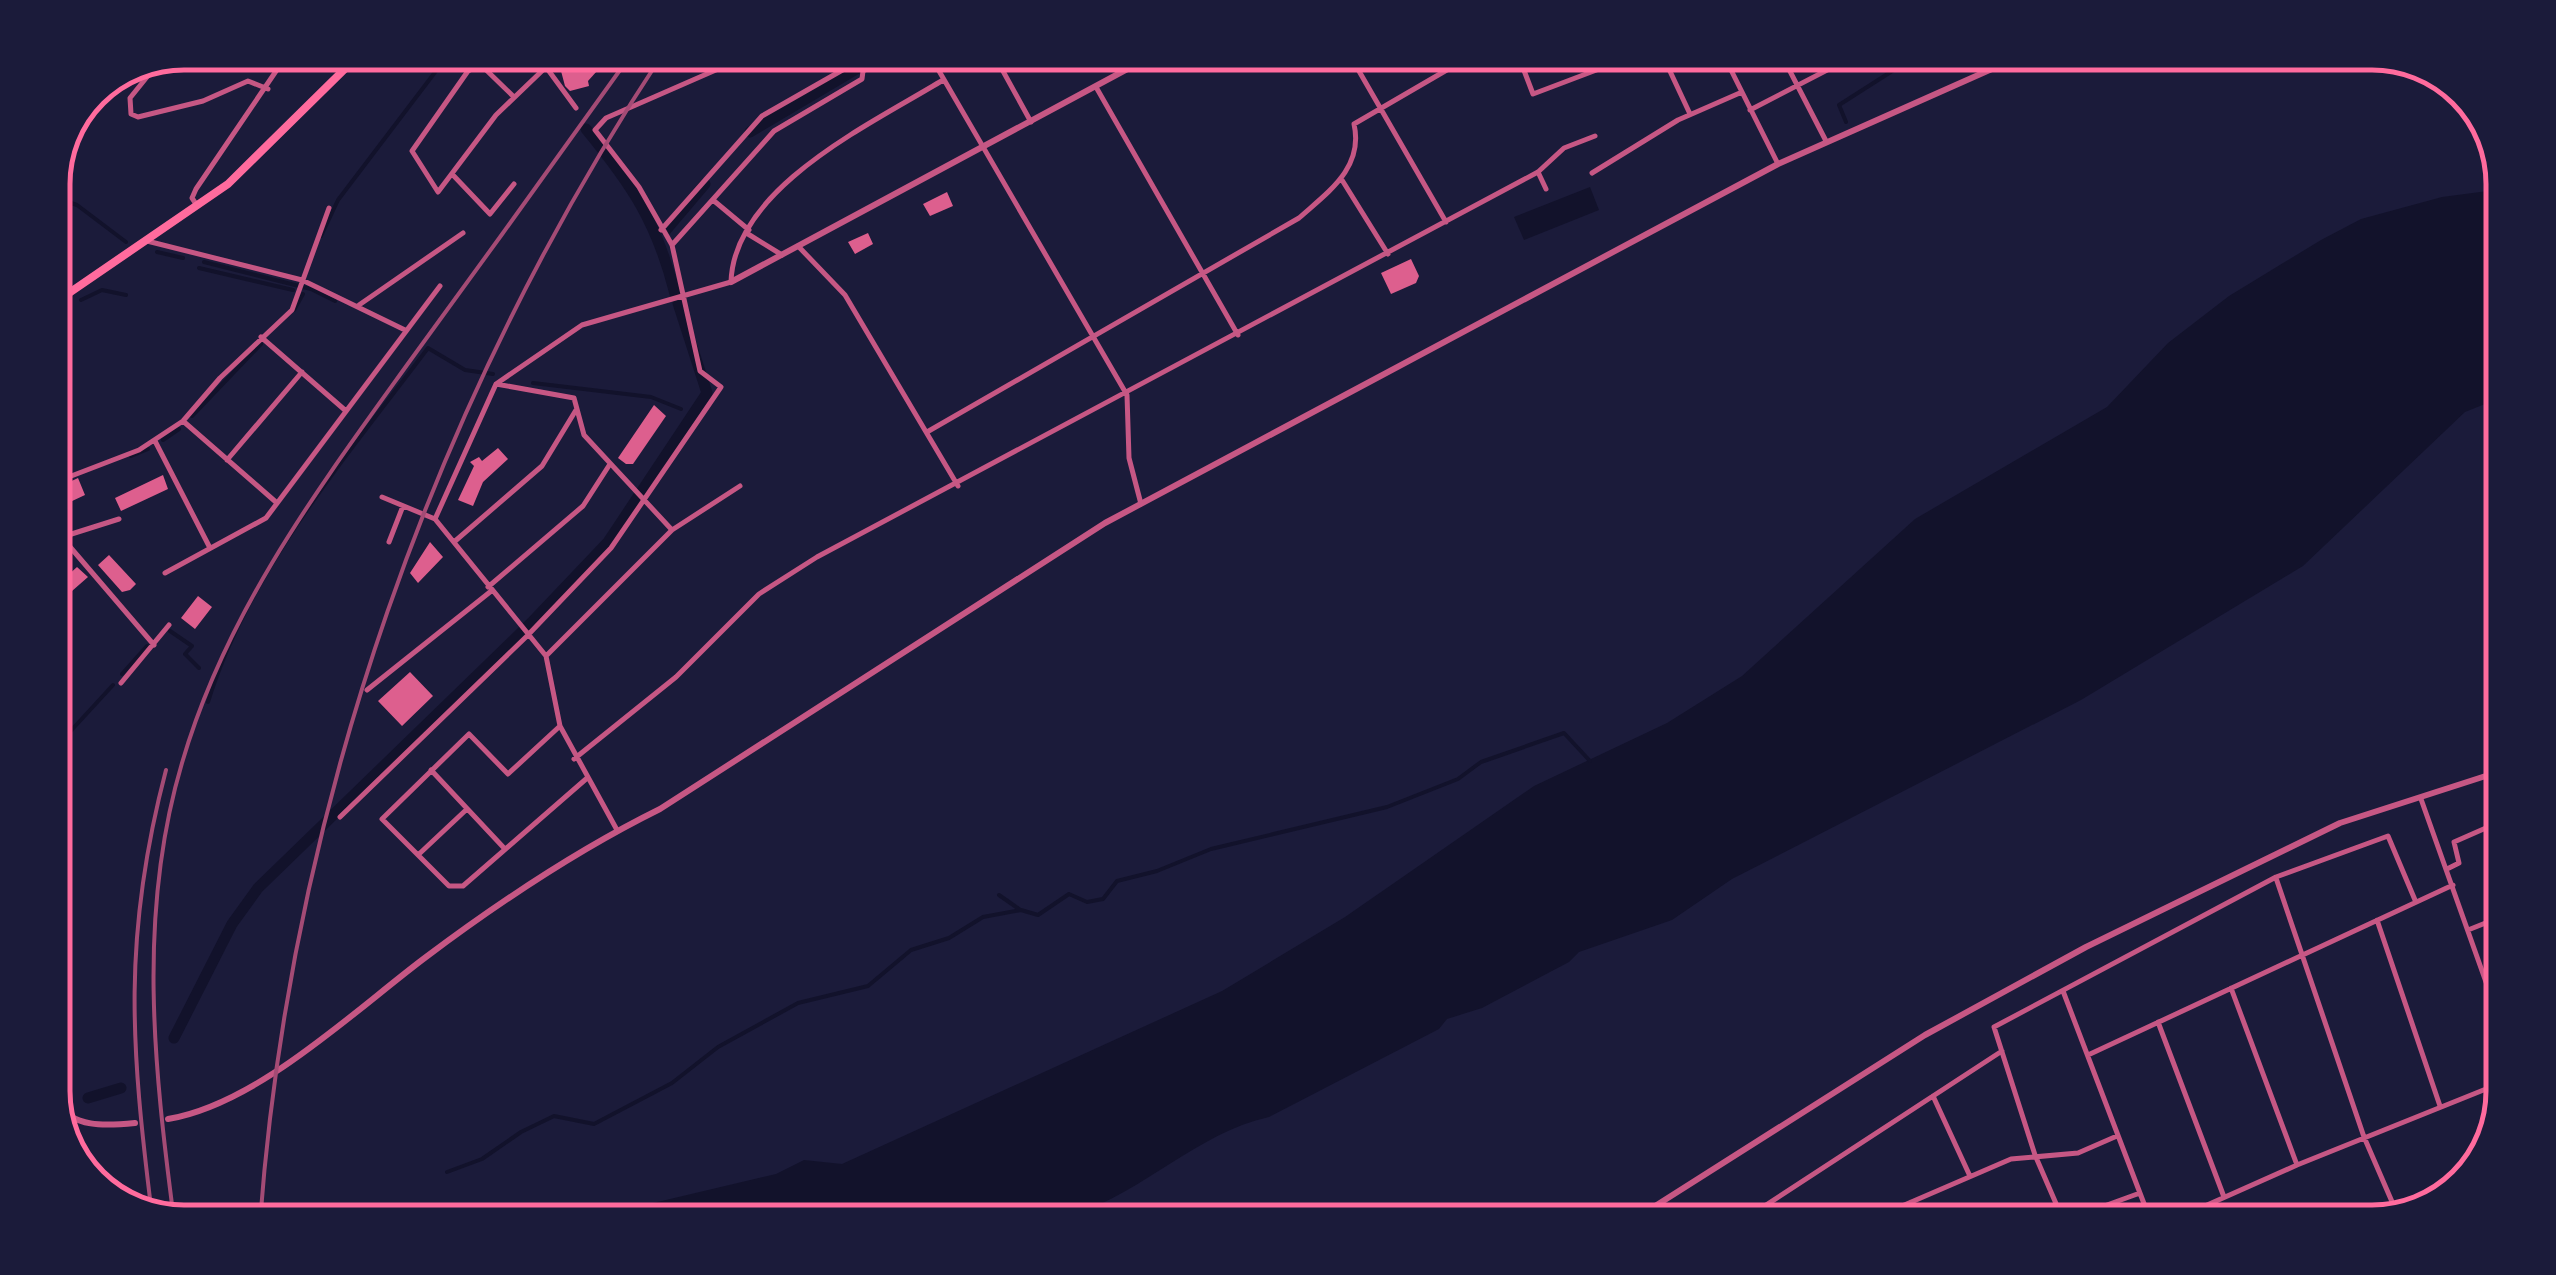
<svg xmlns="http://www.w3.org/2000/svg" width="2556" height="1275" viewBox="0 0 2556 1275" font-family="Rubik,sans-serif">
	<rect width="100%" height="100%" fill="#1b1b3a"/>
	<path fill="#12122b" d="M1590 187 1599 210 1524 240 1514 217Z
		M2503 189 2500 398 2465 412 2303 566 2081 700 1732 879 1672 920 1579 952 1569 962 1482 1008 1447 1019 1439 1029 1269 1117C1197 1133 1144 1192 1075 1214 1059 1218 1045 1216 1030 1222H599L632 1208 776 1174 804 1160 842 1164 1222 991 1345 917 1534 786 1667 723 1742 676 1915 519 2107 407 2168 343 2229 296 2321 240 2361 219 2442 197Z"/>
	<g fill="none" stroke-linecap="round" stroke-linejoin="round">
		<path stroke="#12122b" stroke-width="4" d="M1846 122 1839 105 1922 52
			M53 197 77 205 126 242
			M321 236 338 200 439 67 440 52
			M157 252 183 258
			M204 262 311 289 335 301
			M199 268 293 290
			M81 300 102 290 126 295
			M294 310 303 294
			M533 383 651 397 681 409
			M192 416 261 344
			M163 440 179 429
			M131 456 148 449
			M170 631 192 646 185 654 199 668
			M122 674 147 646
			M208 702C249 569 346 457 428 348L465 370 493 374
			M67 735 113 685
			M53 751 55 748
			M999 895 1019 909
			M447 1172 482 1159 521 1132 554 1116 594 1124 672 1083 718 1047 798 1003 868 986 911 950 949 938 983 917 1021 910 1038 915 1069 894 1087 902 1103 899 1117 881 1157 871 1211 849 1387 807 1458 779 1481 762 1564 733 1590 761"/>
		<path stroke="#12122b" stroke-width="11" d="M586 129C632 185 657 222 675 294
			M750 132 885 52
			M666 230 705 184
			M174 1038 232 924 258 888 532 622 608 542 707 393 678 303
			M88 1098 121 1088"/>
	</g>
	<path fill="#dd5f8e" d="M606 61 588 81 589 86 570 91 565 86 561 71Z
		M947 192 953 206 930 216 923 204Z
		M868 233 873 244 855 254 848 242Z
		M1411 259 1419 276 1416 283 1391 294 1381 273Z
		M654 405 666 416 633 464H626L618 458Z
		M498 448 508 459 483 482 473 506 458 500 474 466 470 462 479 457 482 461Z
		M163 475 168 489 121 511 115 498Z
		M78 478 85 495 70 502 63 485Z
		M430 542 443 557 418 583 410 573Z
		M109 555 136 584 130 590 122 592 98 565Z
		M77 567 88 577 72 591 66 577Z
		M198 596 212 607 195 629 181 618Z
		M410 672 433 696 402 726 378 701Z"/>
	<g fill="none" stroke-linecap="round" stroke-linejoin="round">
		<path stroke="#c65784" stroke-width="5" d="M535 52 576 108
			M928 52 1127 395 1129 458 1141 504
			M1014 52 998 62 1031 122
			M1348 52 1446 222
			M1517 52 1533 94 1644 52
			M1661 52 1690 114
			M1722 52 1778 164
			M1780 52 1826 141
			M159 62 130 98 131 114 138 117 203 101 248 81 268 89
			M1096 87 1238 335
			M514 97 480 64 468 71 412 151 438 192 496 115 545 68
			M1750 110 1862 52
			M1538 172 1546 189
			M1592 173 1678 120 1742 92
			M452 174 490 214 514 184
			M1342 180 1388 254
			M713 200 749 230
			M196 204 192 198 196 189 289 52
			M661 230 762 116 874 52
			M748 234 782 255
			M147 241 302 280 405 330
			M672 245 774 131 862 79 863 71 895 52
			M798 246 845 295 958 486
			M359 305 463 233
			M261 337 346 411
			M496 384 574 398 584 435 672 530 546 656
			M183 421 277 503
			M927 432 1299 218C1328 192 1364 168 1354 124L1476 53
			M155 441 210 548
			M227 460 302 372
			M53 483 139 450 183 421 220 378 292 310 329 208
			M382 497 435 519
			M53 527 154 645
			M672 530 740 486
			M62 537 119 519
			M389 542 403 506
			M454 542 542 466 576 410
			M165 573 266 518 440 286
			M488 587 583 506 610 464
			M121 683 169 625
			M367 690 490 592
			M560 726 508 774 469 734 382 819 449 886H463L586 779
			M53 733 65 743
			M574 759 676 677 759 594 817 557 1538 172 1564 148 1595 136
			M431 770 504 848
			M2421 799 2492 999
			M340 817 527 636 611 548 721 387 700 371 672 245 639 187 595 130 606 118 757 52
			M2488 826 2494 845
			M617 830 560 726 546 656 435 519 496 384 582 325 731 282C734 187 873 123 943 80
			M418 855 467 809
			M2447 869 2459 863 2454 842 2495 824
			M2276 878 2364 1137 2393 1204
			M2377 920 2440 1106
			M2468 930 2493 920
			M2231 988 2297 1165
			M2063 991 2151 1222
			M2158 1022 2224 1197
			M2088 1055 2453 885
			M1933 1096 1969 1174
			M1911 1202 1920 1222
			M2063 1221 2140 1193
			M1740 1222 2002 1051
			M1865 1222 2011 1159 2078 1153 2117 1136
			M2034 1222 2058 1212
			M2064 1222 2035 1155 1994 1027 2276 877 2388 836 2415 900
			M2169 1222 2297 1165 2491 1087
			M2350 1222 2425 1196 2430 1205"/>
		<path stroke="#c65784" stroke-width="6" d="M731 282 1159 52
			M53 956 64 986 53 1008
			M53 1102C75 1128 104 1126 135 1123
			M168 1119C258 1104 355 1010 426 957 498 903 579 849 660 809L1105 523 1778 164 2030 52
			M1630 1222 1925 1035 2086 947 2340 823 2495 773"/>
		<path stroke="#ff6b9d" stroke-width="8" d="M53 304 228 184 362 52"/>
		<path stroke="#a44b75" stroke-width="4" d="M152 1215C131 1047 122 937 166 770
			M174 1220C154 1067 137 914 182 763 226 612 317 490 407 365 483 261 558 157 633 52
			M260 1222C291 807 434 400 664 52"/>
	</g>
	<path d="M0 0H2556V1275H0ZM184 70H2372A114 114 0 0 1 2486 184V1091A114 114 0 0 1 2372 1205H184A114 114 0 0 1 70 1091V184A114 114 0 0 1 184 70Z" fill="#1b1b3a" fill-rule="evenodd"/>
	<path fill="none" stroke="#ff6b9d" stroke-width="5" d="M184 70H2372A114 114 0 0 1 2486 184V1091A114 114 0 0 1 2372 1205H184A114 114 0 0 1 70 1091V184A114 114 0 0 1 184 70Z"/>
</svg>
